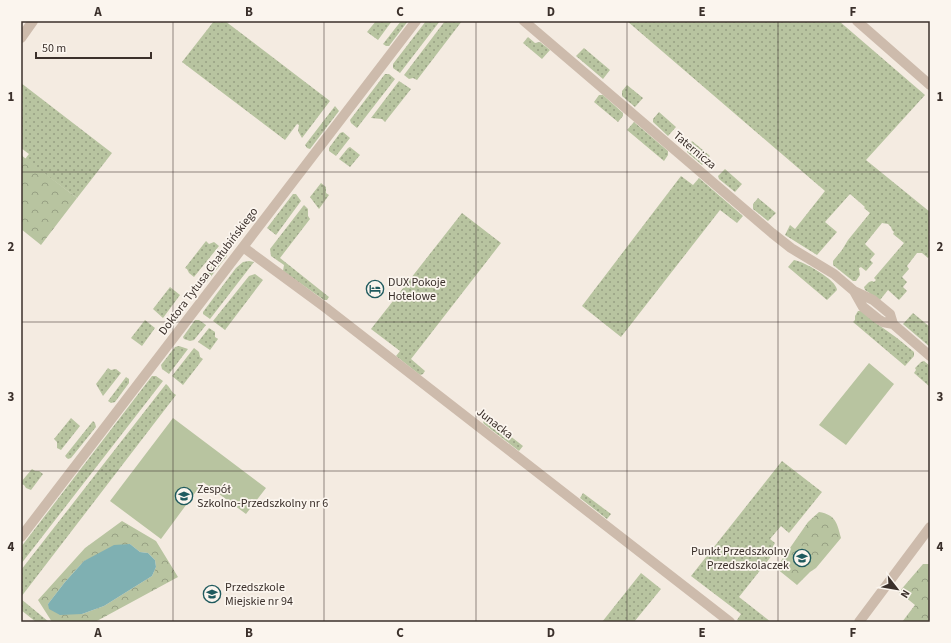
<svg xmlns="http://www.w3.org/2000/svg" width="951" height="643" viewBox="0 0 951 643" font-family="'Source Sans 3',sans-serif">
	<defs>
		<pattern id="grass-dots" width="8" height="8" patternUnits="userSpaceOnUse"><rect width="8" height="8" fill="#b8c4a0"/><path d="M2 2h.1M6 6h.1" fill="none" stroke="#97a083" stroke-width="1.8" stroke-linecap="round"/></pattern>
		<pattern id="forest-crowns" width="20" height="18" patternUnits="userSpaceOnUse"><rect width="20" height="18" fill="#b8c4a0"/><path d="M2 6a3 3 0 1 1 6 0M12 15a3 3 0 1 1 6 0" fill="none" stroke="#97a083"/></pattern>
	</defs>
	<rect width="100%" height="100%" fill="#f4ebe1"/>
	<path fill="url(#grass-dots)" d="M214 21H225L330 101 302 138 298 131 299 125 297 124 285 140 182 62Z
		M376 21H392L378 40 367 32Z
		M401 21H408L389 46H386L383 44Z
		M426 21H440L400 73 393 68V64Z
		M445 21H462L417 80 413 78 409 79 404 75Z
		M627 21H839L925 95 866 160 930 212V256L928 258 922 253H917L907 266 909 269 902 277 907 282 903 287 907 291 899 300 888 290 880 300 865 290 864 287 869 282 872 281 874 282 876 280 874 278 904 243 893 234 894 232 892 230 891 227 888 224 882 223 865 244 875 254 870 260 873 263 866 271 861 267 859 268 860 275 856 281H853L833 265V261L842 250 848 240 870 213 864 208 865 207 850 194 825 222 837 232 817 255 785 235 790 225 795 229 825 191Z
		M528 37 535 43 540 42 550 50 542 59 523 43Z
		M584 48 610 70 603 79 576 56Z
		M385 74H389L395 79 357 128 351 123 350 120Z
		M399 81 411 89 385 122 382 119 371 118Z
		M21 83 112 153 77 198 25 159 29 154 21 148Z
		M627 85 643 98 635 107 622 96V91Z
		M599 95H603L623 113V116L618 122 594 102Z
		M335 106 339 111 310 149 307 148 305 145Z
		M659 112 676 127 668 136 653 122V119Z
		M634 122 668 151V155L664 161 627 130Z
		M343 132 350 138 336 156 329 151V148L340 133Z
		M692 141 710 156 702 165 687 152V148Z
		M350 147 360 155 350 167 339 159 348 148Z
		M725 169 742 184 735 192 719 179 718 176Z
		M681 176 693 185 699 178 743 216 737 223 720 210 621 337 582 306Z
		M321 183 326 187V193L329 195 319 209 310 197Z
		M293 194H296L301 201 276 235 267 228Z
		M758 198 776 213 768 221 753 209V204Z
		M304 205 308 209V216L310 219 280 258 329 297 327 300H324L283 271 284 265 271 256 270 249Z
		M462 213 501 243 411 359 425 371 423 374 420 375 396 356 400 351 371 329Z
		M206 241 209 244 214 242 219 246 194 277 189 273 187 269 185 268Z
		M224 250 227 252V256L206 283 202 284 200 282Z
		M794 260C803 261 837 280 837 290L827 300 788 267Z
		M249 261 254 262 210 319 203 314V312L236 268 243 262Z
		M255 274 263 280 225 330 213 321 249 276Z
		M170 287 180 295 163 318 153 309Z
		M858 311H862L876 323 897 338 914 352V356L905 366 853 322 855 320V316Z
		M913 313 930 327V347L903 324Z
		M145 320 155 328 142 346 131 338Z
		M195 320H199L206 325 194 340 190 341 184 339 183 337Z
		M209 328 215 332V337L218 339 210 350 198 342Z
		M179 346 188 349 169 374 162 369 161 365 175 347Z
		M194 348 199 352 200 357 203 359 183 385 172 376Z
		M924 361 930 366V387L914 373 916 370 915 368 921 362Z
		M108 368 111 370 116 369 121 373 103 396 96 384Z
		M152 376H156L163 381 21 564V547Z
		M126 377 129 379V383L115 402 111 403 108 401Z
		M166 384C170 387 171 392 176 395L21 597V570Z
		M486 417 523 446 519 451 484 424 483 422Z
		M71 418 80 426 61 450 57 448V442L54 439Z
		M93 421 95 423 96 427 71 458 68 459 65 456Z
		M782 461 822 492 789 533 781 526 770 539 775 543 770 552 773 554 739 597 771 622H739L737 620 741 614 691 576Z
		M32 469 35 471H39L43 474 31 490 26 488 24 485 21 484V482Z
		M583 493 611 514 607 519 580 498Z
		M641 573 661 589 634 622H602Z
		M21 599 49 622H36L21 610Z"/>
	<path fill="url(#forest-crowns)" fill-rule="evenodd" d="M21 155 77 198 41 245 21 229Z
		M819 512C836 515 837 523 841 538L816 568 810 572 797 585 776 568 808 522Z
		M122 521 156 541 178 577 95 622H52L38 600 85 548ZM130 544 140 552 148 553 155 560 156 567 152 576 104 606 82 614 48 604 65 582 84 561Z
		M923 564H930V622H902L915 605 899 592Z"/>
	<path fill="#b8c4a0" d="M869 363 894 384 846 445 819 425Z
		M173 418 266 488 246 514 203 482 161 539 110 501Z"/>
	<path fill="#7fb0b2" d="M130 544 140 552 148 553 155 560 156 567 152 576 104 606 82 614 60 615 49 609 48 604 65 582 84 561 114 545Z"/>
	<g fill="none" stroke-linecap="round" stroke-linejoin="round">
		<path stroke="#cdbbac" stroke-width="10" d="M524 21 772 233 791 248 834 274 854 291 873 300 890 314 893 324
			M857 21 930 85
			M21 38 33 21
			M243 247 326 308 730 622
			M854 291 863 307 878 319 883 322 893 324 930 356
			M21 537 416 21
			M859 622 930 527"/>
	</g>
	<path fill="none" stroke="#3b302b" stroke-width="1" stroke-opacity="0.55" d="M173 21V622M324 21V622M476 21V622M627 21V622M778 21V622M21 172H930M21 322H930M21 471H930"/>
	<defs>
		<symbol id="hotel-ring" viewBox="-11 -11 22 22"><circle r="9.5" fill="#fbf5ee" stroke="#1f5a5e" stroke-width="1.5"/><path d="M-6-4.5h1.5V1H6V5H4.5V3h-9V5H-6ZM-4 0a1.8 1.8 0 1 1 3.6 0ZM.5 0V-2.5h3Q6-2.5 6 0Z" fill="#1f5a5e"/></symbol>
		<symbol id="school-ring" viewBox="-11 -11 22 22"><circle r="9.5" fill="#fbf5ee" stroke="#1f5a5e" stroke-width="1.5"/><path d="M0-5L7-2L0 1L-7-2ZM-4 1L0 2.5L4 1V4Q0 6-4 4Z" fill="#1f5a5e"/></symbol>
	</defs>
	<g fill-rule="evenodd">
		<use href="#hotel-ring" x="365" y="279" width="20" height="20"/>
		<use href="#school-ring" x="174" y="486" width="20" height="20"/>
		<use href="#school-ring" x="792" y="548" width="20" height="20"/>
		<use href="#school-ring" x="202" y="584" width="20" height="20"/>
	</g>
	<g text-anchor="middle" stroke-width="3.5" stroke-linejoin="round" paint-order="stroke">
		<g font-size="12" fill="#3b302b" stroke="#fbf5ee">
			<text transform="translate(695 150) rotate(40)" y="4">Taternicza</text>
			<text transform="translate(208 271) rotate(-53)" y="4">Doktora Tytusa Chałubińskiego</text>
			<text transform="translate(495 423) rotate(38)" y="4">Junacka</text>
		</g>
		<g font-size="12" fill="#3b302b" stroke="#fbf5ee" text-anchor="start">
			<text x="388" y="286">DUX Pokoje<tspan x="388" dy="14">Hotelowe</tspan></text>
			<text x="197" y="493">Zespół<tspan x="197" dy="14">Szkolno-Przedszkolny nr 6</tspan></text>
			<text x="789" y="555" text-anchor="end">Punkt Przedszkolny<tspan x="789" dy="14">Przedszkolaczek</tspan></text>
			<text x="225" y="591">Przedszkole<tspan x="225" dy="14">Miejskie nr 94</tspan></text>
		</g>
	</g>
	<rect width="951" height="643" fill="none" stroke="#fbf5ee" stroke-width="44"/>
	<g transform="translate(897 589) rotate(121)" stroke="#fbf5ee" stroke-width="3" paint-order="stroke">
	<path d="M0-3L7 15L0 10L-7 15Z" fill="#3b302b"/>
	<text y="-6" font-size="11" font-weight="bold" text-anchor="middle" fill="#3b302b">N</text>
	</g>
	<path d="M36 52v6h115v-6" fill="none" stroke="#3b302b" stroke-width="2"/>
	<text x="42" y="52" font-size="12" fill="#3b302b" stroke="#fbf5ee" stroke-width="3" paint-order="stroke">50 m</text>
	<rect x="22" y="22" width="907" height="599" fill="none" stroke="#3b302b" stroke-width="1.5"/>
	<g font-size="13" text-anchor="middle" font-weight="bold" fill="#3b302b">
		<text x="98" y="16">A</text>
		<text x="249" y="16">B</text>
		<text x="400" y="16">C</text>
		<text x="551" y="16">D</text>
		<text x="702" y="16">E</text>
		<text x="853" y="16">F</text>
		<text x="11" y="101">1</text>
		<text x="940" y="101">1</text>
		<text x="11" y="251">2</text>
		<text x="940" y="251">2</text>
		<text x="11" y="401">3</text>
		<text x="940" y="401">3</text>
		<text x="11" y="551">4</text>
		<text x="940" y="551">4</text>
		<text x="98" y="637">A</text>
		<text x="249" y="637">B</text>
		<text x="400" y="637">C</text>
		<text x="551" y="637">D</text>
		<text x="702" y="637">E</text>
		<text x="853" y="637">F</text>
	</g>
</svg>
